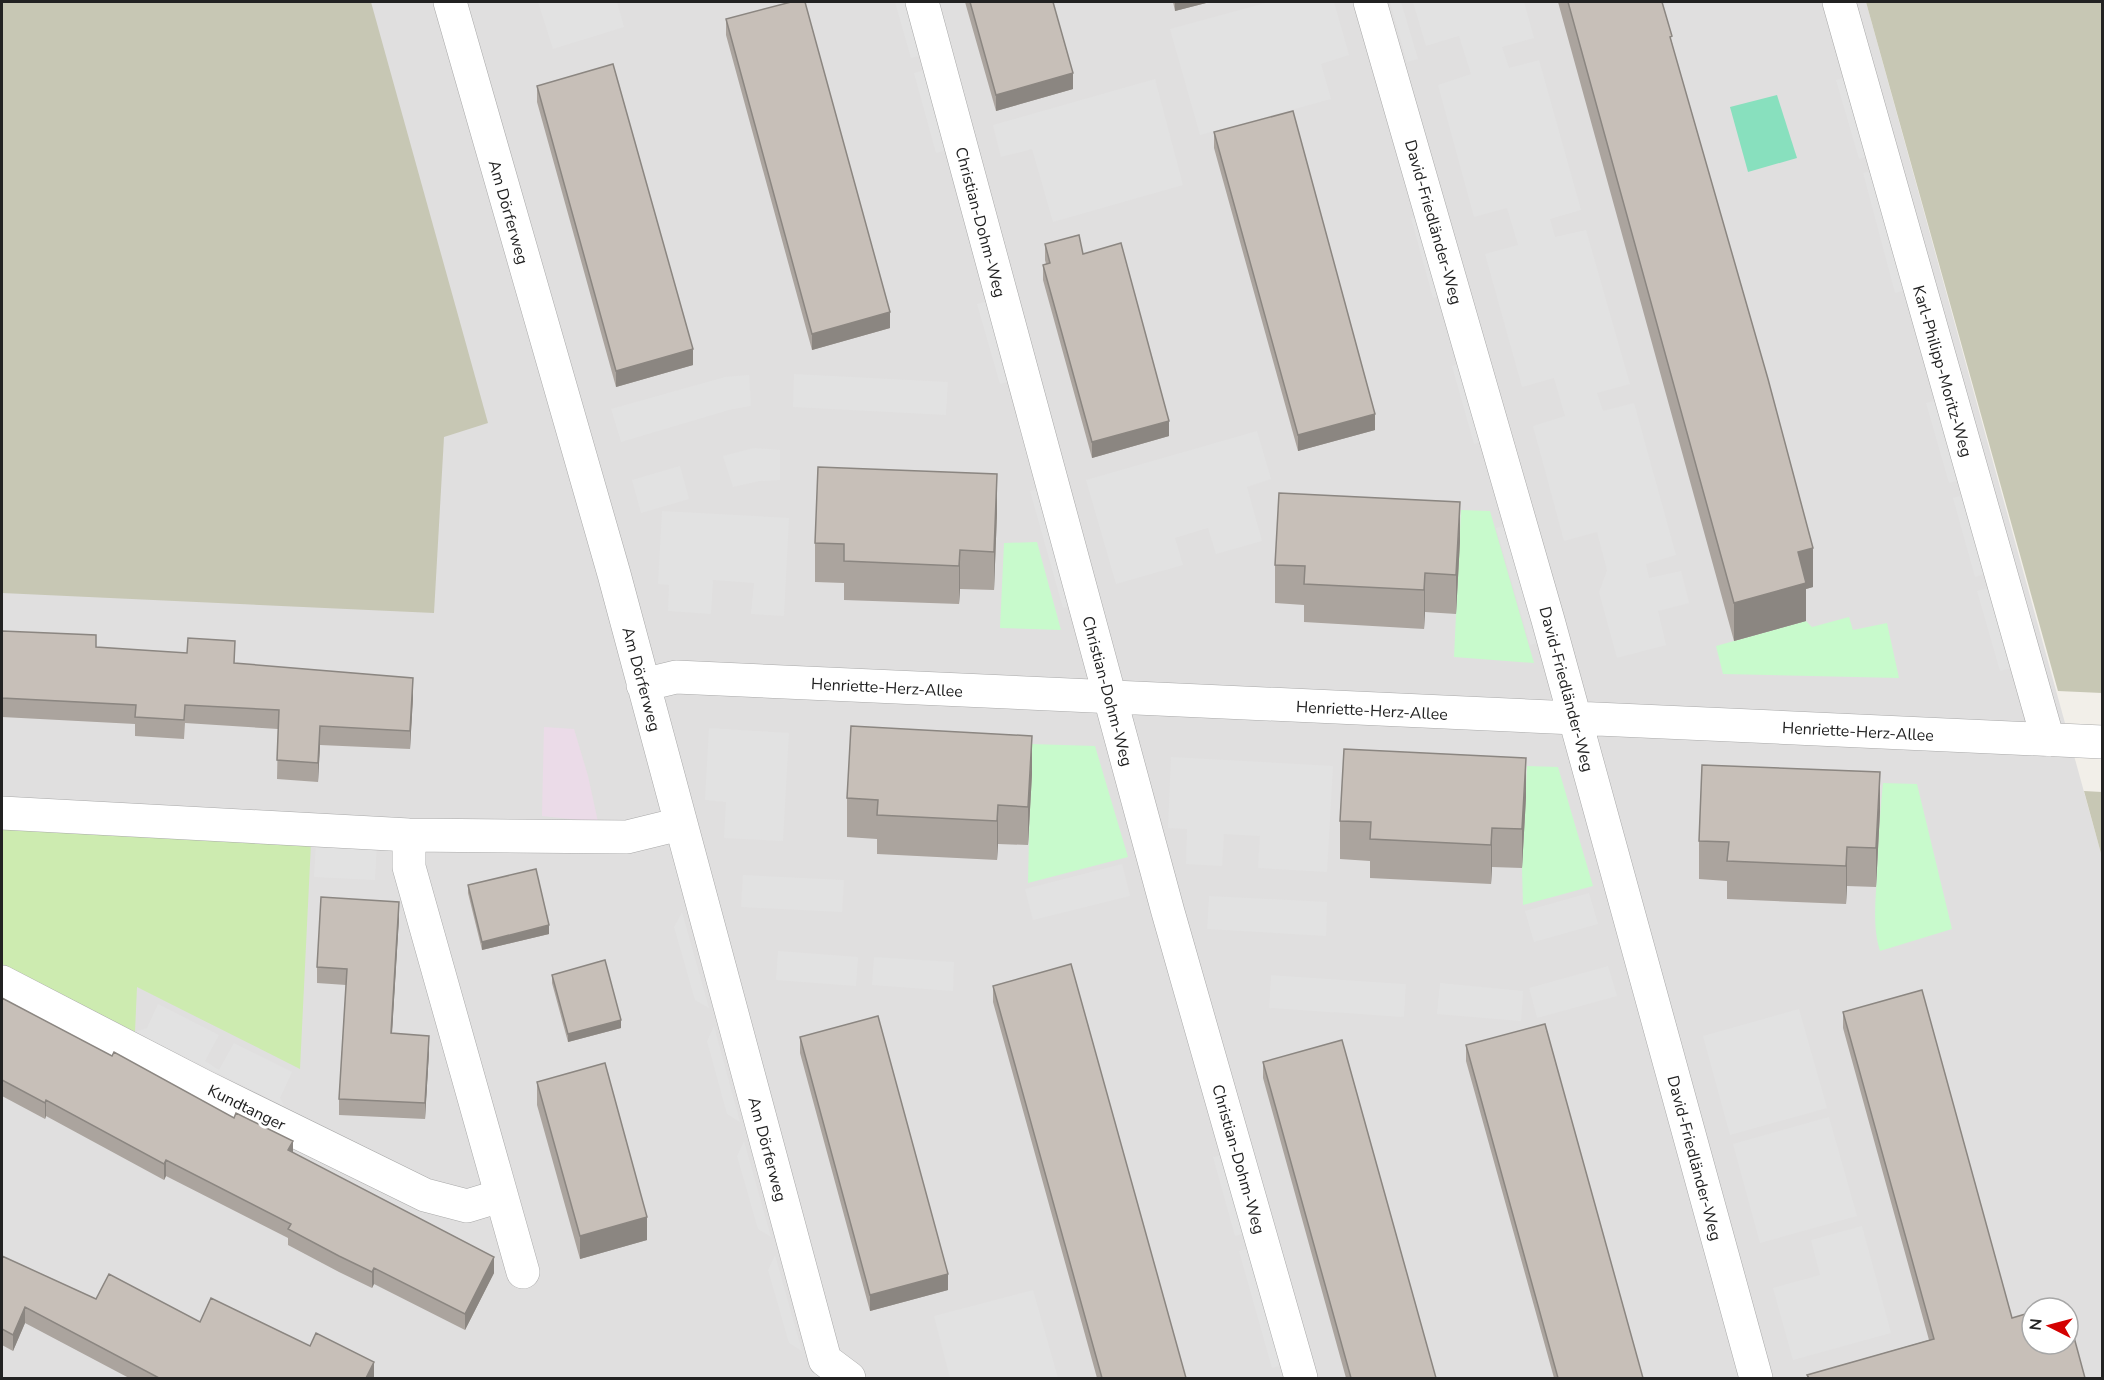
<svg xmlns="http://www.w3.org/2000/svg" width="2104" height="1380" viewBox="0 0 2104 1380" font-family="'Nunito Sans',sans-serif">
	<rect width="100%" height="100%" fill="#f2efe9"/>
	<path fill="#e0dfdf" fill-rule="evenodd" d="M2 2H1866L2102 857V1378H2ZM2032 1308H2068V1344H2032Z"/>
	<path fill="#ebdbe8" d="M544 727 574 729 588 776 598 822 542 816Z"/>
	<path fill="#c7c7b4" d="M2 2H371L488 423 444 437 434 613 2 593Z
		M1866 2H2102V693L2058 691Z
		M2084 791 2102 792V857Z"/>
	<path fill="#cdebb0" d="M2 827 311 843 300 1069 137 987 135 1032 2 964Z"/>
	<path fill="#c8facc" d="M1461 510 1490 511 1534 663 1454 657Z
		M1037 542 1061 630 1000 628 1004 543Z
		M1849 617 1853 630 1887 623 1899 678 1723 674 1716 646 1806 621 1812 627Z
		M1031 744 1095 746 1128 857 1028 883Z
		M1527 766 1558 767 1593 886 1523 905 1522 868Z
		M1883 783 1917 784 1952 929 1880 951C1872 926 1876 898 1877 872 1878 842 1880 812 1883 783Z"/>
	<path fill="#88e0be" d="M1777 95 1797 158 1748 172 1730 107Z"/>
	<path fill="#e2e2e2" d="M538 2H617L624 27 553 49Z
		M895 2H907L922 55 911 58Z
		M1269 2H1334L1349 55 1321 64 1331 99 1200 135 1170 29Z
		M1390 2H1401L1418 59 1407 62Z
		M1413 2H1524L1534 38 1502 47 1509 68 1539 60 1581 210 1550 219 1555 237 1586 230 1630 384 1597 393 1603 411 1634 403 1676 555 1646 564 1649 578 1681 571 1689 603 1658 611 1666 645 1617 658 1599 592 1607 570 1597 532 1564 541 1533 426 1565 416 1554 378 1522 387 1485 254 1518 245 1507 208 1474 217 1438 85 1471 74 1459 36 1426 46Z
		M925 70 947 150 936 153 914 73Z
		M1847 77 1870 156 1859 159 1836 80Z
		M1155 79 1183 185 1053 222 1032 149 1001 157 993 125Z
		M1874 170 1906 290 1895 293 1863 173Z
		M1422 215 1444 295 1433 298 1411 218Z
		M988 301 1011 381 1000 384 977 304Z
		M1463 363 1484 441 1474 444 1452 366Z
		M794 374 948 382 946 415 793 407Z
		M749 375 751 406 729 410 621 442 611 409 725 377Z
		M1937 400 1960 480 1949 483 1926 403Z
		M1257 431 1271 479 1247 487 1262 541 1216 554 1208 528 1175 538 1183 565 1116 584 1086 480Z
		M754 448 780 450V480L760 481 733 487 723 456Z
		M680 466 689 499 641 513 632 480Z
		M1041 488 1074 605 1063 608 1030 491Z
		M1963 495 1985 574 1975 577 1953 498Z
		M662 511 789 518 784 616 751 614 754 583 713 580 711 614 668 611 669 585 658 584Z
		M1507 525 1541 642 1530 645 1496 528Z
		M1988 588 2011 668 2000 671 1977 591Z
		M709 728 789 733 783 841 724 838 726 802 705 800Z
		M1171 757 1333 766 1327 872 1258 868 1260 836 1224 834 1222 866 1186 864 1187 829 1168 828Z
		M316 843 377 847 375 880 314 877Z
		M1122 864 1130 896 1033 920 1025 889Z
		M743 875 844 880 842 912 741 907Z
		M1589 893 1598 924 1534 942 1525 911Z
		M1209 896 1327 902 1326 936 1207 929Z
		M682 912 709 1008 695 1000 674 927Z
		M778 951 858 957 856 986 776 980Z
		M874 957 954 962 953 991 872 985Z
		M1608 966 1617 996 1537 1018 1529 988Z
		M1271 975 1406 984 1404 1017 1269 1008Z
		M1440 983 1523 991 1521 1021 1437 1014Z
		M158 1004 219 1035 205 1061 219 1070 234 1043 292 1072 280 1098 284 1106 135 1032 147 1028Z
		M1799 1009 1827 1108 1730 1135 1703 1036Z
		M714 1026 740 1122 727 1114 707 1041Z
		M1829 1117 1857 1216 1760 1243 1733 1144Z
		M744 1141 771 1237 758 1229 737 1156Z
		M1223 1155 1246 1233 1235 1236 1213 1157Z
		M1862 1226 1891 1333 1793 1360 1773 1288 1820 1275 1811 1240Z
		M1250 1248 1283 1365 1272 1368 1239 1251Z
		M775 1255 802 1351 789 1343 768 1270Z
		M1033 1290 1058 1378H950L934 1316Z"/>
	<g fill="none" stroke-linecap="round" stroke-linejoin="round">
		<defs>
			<path id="minor" d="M450 2 614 574 825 1360 849 1378
				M922 2 1168 912 1301 1378
				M1370 2 1548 620 1756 1378
				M1839 2 2048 740
				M643 685 676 677 2102 742
				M2 813 409 835 627 837 680 824
				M409 835V867L523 1272
				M2 982 203 1086 425 1195 467 1206 500 1196"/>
		</defs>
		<use href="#minor" stroke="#a9a9a9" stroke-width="34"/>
		<use href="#minor" stroke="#fff" stroke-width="33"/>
	</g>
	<path fill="#aba49e" d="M965 2H1053L1073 89 996 111Z
		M1173 2H1210L1175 11Z
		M1558 2H1662L1672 43 1813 587 1806 589V621L1734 641Z
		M726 19 890 328 812 350 726 35Z
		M537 86 693 365 616 387 537 102Z
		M1214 132 1375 430 1298 451 1214 148Z
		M1045 244 1083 254 1169 436 1092 458 1043 280V265L1046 264 1045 260Z
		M997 513 994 590 960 589 959 604 844 600V583L815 582V543Z
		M1460 541 1456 614 1425 612 1424 629 1304 622V605L1275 603V565Z
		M2 631 96 647 235 663 413 697 410 749 320 745 318 782 277 779 278 729 185 723 184 739 135 736V724L2 717Z
		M1032 774 1028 845 998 844 997 860 877 854V839L847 837V798Z
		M1526 797 1522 868 1492 867 1491 884 1370 878V861L1340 859V821Z
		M1880 811 1876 887 1847 886 1846 904 1727 899V881L1699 879V841Z
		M468 885 549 934 482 950 468 893Z
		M399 918 392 1033 429 1052 425 1119 339 1115V1099L346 985 317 983V967Z
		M552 975 621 1028 568 1042 552 983Z
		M993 986 1186 1378H1097L993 1002Z
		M2 998 293 1152 494 1273 465 1330 374 1284 372 1288 339 1272 288 1245V1238L166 1176 164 1180 46 1116 45 1119 2 1096Z
		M1843 1012 2012 1318 2085 1378H1807V1375L1929 1340 1843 1028Z
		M800 1037 948 1290 870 1311 800 1053Z
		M1466 1045 1643 1378H1554L1466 1061Z
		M1263 1062 1436 1378H1346L1263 1078Z
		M537 1082 647 1240 580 1259 537 1105Z
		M2 1256 96 1299 200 1322 374 1378H129L25 1323 13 1351 2 1345Z"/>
	<path fill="#8b8681" d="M1175 2H1210L1175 11Z
		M1073 73V89L996 111V95Z
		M890 312V328L812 350V334Z
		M693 349V365L616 387V371Z
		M1375 414V430L1298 451V435Z
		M1169 421V436L1092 458V442Z
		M997 474V513L994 590V552Z
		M1460 502V541L1456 614V575Z
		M1813 548V587L1806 589V621L1734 641V603L1798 552Z
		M960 550V589L959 604V566Z
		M1425 573V612L1424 629V590Z
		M413 678V697L410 749V731Z
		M320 726V745L318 782V763Z
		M1032 736V774L1028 845V807Z
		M1526 758V797L1522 868V829Z
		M1880 772V811L1876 887V848Z
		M998 805V844L997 860V821Z
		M1492 828V867L1491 884V845Z
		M1847 847V886L1846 904V866Z
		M399 902V918L391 1049V1033Z
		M549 925V934L482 950V942Z
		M621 1020V1028L568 1042V1034Z
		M429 1036V1052L425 1119V1103Z
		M46 1100V1116L45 1119V1103Z
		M293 1141V1157L288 1150Z
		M166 1160V1176L164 1180V1164Z
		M647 1217V1240L580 1259V1236Z
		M494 1257V1273L465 1330V1314Z
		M374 1268V1284L372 1288V1272Z
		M948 1274V1290L870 1311V1295Z
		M25 1307V1323L13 1351V1335Z
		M374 1362V1378H366Z"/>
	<path fill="#c7bfb8" stroke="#8b8681" stroke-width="1.5" d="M791 2H805L890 312 812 334 726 19Z
		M970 2H1053L1073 73 996 95Z
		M1568 2H1662L1672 36 1670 37 1768 379 1813 548 1798 552 1806 583 1734 603Z
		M613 64 693 349 616 371 537 86Z
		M1293 111 1375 414 1298 435 1214 132Z
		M1079 235 1083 254 1121 243 1169 421 1092 442 1043 265 1050 263 1045 244Z
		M818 467 997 474 994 552 960 550 959 566 844 561V544L815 543Z
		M1279 493 1460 502 1456 575 1425 573 1424 590 1304 584 1305 566 1275 565Z
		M2 631 96 635V647L187 653 188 638 235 641 234 663 413 678 410 731 320 726 318 763 277 760 279 710 185 705 184 720 135 717 136 705 2 698Z
		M851 726 1032 736 1028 807 998 805 997 821 877 815 878 800 847 798Z
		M1344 749 1526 758 1522 829 1492 828 1491 845 1370 839 1371 822 1340 821Z
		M1702 765 1880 772 1876 848 1847 847 1846 866 1727 861 1729 842 1699 841Z
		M536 869 549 925 482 942 468 885Z
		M321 897 399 902 391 1033 429 1036 425 1103 339 1099 347 969 317 967Z
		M605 960 621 1020 568 1034 552 975Z
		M1071 964 1186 1378H1102L993 986Z
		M1922 990 2012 1318 2032 1312V1344H2068V1315L2085 1378H1809L1807 1375 1934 1339 1843 1012Z
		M2 998 112 1056 114 1052 234 1118 236 1113 293 1141 288 1150 494 1257 465 1314 374 1268 372 1272 339 1256 288 1229 291 1224 166 1160 164 1164 46 1100 45 1103 2 1080Z
		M878 1016 948 1274 870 1295 800 1037Z
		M1545 1024 1643 1378H1558L1466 1045Z
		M1342 1040 1436 1378H1351L1263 1062Z
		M605 1063 647 1217 580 1236 537 1082Z
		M2 1256 96 1299 109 1274 200 1322 211 1298 310 1346 316 1333 374 1362 366 1378H159L25 1307 13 1335 2 1329Z
		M2065 1303 2066 1308H2048Z"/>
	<g text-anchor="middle" stroke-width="6" stroke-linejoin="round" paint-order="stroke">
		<g font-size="16" fill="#222" stroke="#fff">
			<text transform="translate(509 212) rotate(74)" y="6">Am Dörferweg</text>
			<text transform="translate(981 222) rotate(75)" y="6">Christian-Dohm-Weg</text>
			<text transform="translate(1434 222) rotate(74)" y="6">David-Friedländer-Weg</text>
			<text transform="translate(1943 371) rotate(74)" y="6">Karl-Philipp-Moritz-Weg</text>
			<text transform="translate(642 679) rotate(75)" y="6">Am Dörferweg</text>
			<text transform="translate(887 687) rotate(3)" y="6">Henriette-Herz-Allee</text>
			<text transform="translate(1567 689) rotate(75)" y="6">David-Friedländer-Weg</text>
			<text transform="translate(1108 691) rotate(75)" y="6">Christian-Dohm-Weg</text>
			<text transform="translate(1372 710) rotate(3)" y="6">Henriette-Herz-Allee</text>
			<text transform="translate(1858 731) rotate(3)" y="6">Henriette-Herz-Allee</text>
			<text transform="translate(247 1107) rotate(26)" y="6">Kundtanger</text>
			<text transform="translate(768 1149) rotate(75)" y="6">Am Dörferweg</text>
			<text transform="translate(1695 1158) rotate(75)" y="6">David-Friedländer-Weg</text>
			<text transform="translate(1239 1159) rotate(74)" y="6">Christian-Dohm-Weg</text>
		</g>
	</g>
	<rect width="2104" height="1380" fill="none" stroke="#222222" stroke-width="6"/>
	<g transform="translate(2050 1326) rotate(276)"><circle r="28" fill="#ffffff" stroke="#a7a7a7" stroke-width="1.5"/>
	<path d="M0-4.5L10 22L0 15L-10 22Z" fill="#d40000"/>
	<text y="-9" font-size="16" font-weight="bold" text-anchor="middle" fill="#222222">N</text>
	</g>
</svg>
